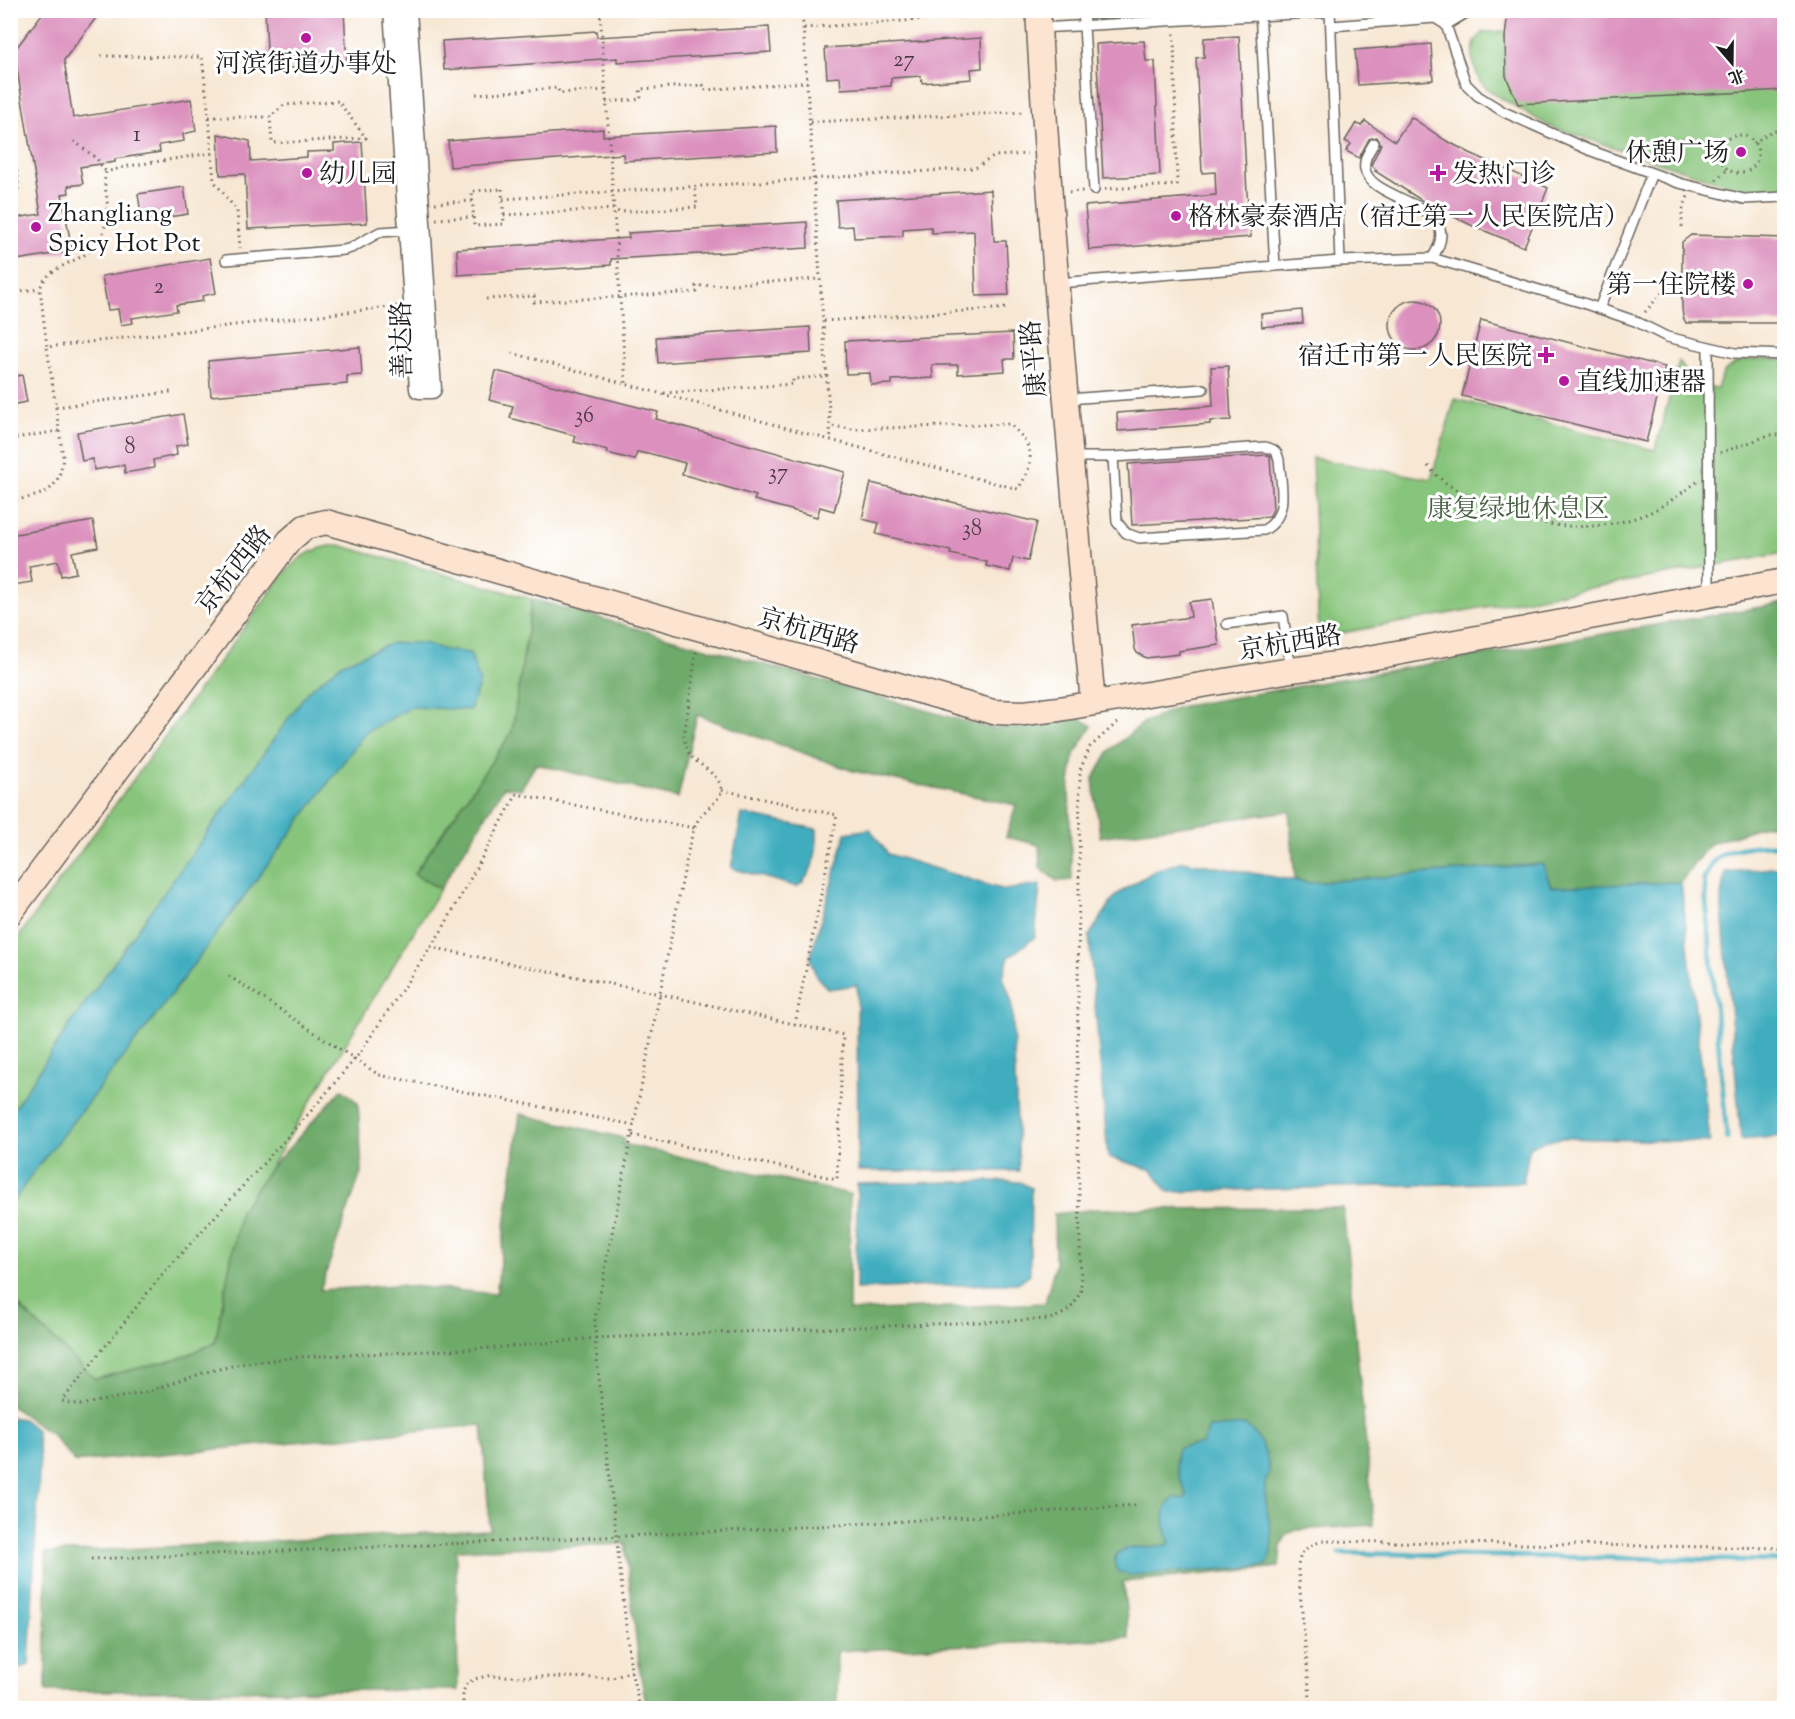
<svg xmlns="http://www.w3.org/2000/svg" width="1795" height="1719" viewBox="0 0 1795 1719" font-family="'Sorts Mill Goudy','Noto Serif SC',serif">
	<rect width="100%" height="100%" fill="#fff"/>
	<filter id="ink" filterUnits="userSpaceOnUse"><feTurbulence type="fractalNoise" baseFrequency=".0167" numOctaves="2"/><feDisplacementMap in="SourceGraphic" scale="12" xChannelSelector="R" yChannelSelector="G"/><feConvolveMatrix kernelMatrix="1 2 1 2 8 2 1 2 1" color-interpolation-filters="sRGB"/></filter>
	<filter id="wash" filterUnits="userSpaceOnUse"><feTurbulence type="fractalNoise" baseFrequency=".008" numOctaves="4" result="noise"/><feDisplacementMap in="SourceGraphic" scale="24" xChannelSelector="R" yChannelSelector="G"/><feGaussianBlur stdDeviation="1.35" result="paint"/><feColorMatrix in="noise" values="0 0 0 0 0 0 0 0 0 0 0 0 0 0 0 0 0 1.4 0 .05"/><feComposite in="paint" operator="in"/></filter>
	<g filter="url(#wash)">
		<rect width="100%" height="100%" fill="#f7e7d3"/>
		<path fill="#88c57b" stroke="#52704c" stroke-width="1.5" d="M1506 31V76L1784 90V190L1737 188 1549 126 1499 97 1487 89 1479 80 1472 58 1475 41 1484 32Z
			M1784 359V553L1319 637 1312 458 1431 479 1455 399 1655 450 1679 361 1696 388H1717C1719 383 1721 375 1725 371 1739 355 1766 360 1784 359Z
			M339 545 532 599 512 732 414 874 440 889 269 1170 240 1211 215 1343 183 1357 95 1379 11 1298V947L282 576C298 557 313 547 339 545Z"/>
		<path fill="#6eaa6b" stroke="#456344" stroke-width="1.5" d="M532 599 989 728 1022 727 1080 718 1092 726 1074 755 1069 790 1072 880 1057 881 1040 868 1039 845 1006 837 1016 805 853 771 697 715 678 798 536 764 521 789 504 787 440 889 414 874 512 732Z
			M1784 603V824L1765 825 1709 844 1681 882 1551 888 1543 864 1309 883 1295 880 1289 811 1100 837 1093 779 1110 750 1143 723 1178 707Z
			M342 1089 358 1103 362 1170 320 1290 398 1285 496 1294 520 1114 624 1138 623 1144 850 1194 849 1311 1045 1303 1055 1265 1054 1214 1097 1209 1343 1208 1374 1525 1297 1530 1287 1534 1281 1547 1279 1567 1123 1582 1129 1638 837 1651V1708H647L640 1672 625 1544 456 1550 458 1690 46 1691V1553L490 1530 482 1425 75 1462 52 1435 11 1406 10 1298 95 1379 183 1357 215 1343 240 1211 269 1170Z"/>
		<path fill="#40adbf" stroke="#2e646e" stroke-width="1.5" d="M392 643H424L445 650 470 653 480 682 470 710 411 707 365 733 157 1014 29 1178 11 1206V1113L71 1023 308 691 343 663Z
			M742 814 817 829C818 849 814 875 797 887L731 868Z
			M870 829 888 854 1004 890 1040 885 1035 937 1009 957 1003 976 1012 1003 1019 1171H858L857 985 828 989 816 976 810 958 846 833Z
			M1183 861 1309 883 1543 864 1551 887 1681 882 1710 1142 1560 1138 1530 1146 1523 1182 1168 1192 1152 1170 1108 1157 1089 936 1116 895 1154 871Z
			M1784 867V1136L1741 1140 1721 896 1725 872Z
			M1002 1181 1020 1182 1031 1188 1030 1274 1018 1283 856 1289 857 1184Z
			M11 1417 23 1419 36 1430 40 1455 29 1665 11 1671Z
			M1245 1425C1258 1433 1267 1453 1269 1468 1270 1475 1265 1480 1265 1486 1264 1512 1279 1538 1267 1564L1256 1567 1130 1575 1117 1571C1103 1538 1153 1551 1170 1544 1165 1527 1158 1511 1174 1497L1182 1499 1187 1496C1181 1480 1172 1466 1178 1448L1202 1444 1209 1428Z"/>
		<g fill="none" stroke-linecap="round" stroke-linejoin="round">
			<path stroke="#40adbf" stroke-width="5" d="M1727 1138 1704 879C1708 871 1712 860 1720 856 1737 845 1766 845 1784 845
				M1339 1553 1784 1561"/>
		</g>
		<g id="blocks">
			<path fill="#db90bd" d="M45 10H102L64 60 73 118 191 99 196 131 183 134 184 141 159 145 160 152 115 159V162L80 167 83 184 68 186 69 193 62 194 72 251 10 261V219L41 214 14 51Z
				M265 10H344L347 65 268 69Z
				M1508 10H1785V90L1518 104 1506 76 1505 38Z
				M769 27 771 52 617 62V58L444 70 442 41 596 31 597 37Z
				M1239 36 1247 193 1251 237 1089 250 1085 206 1216 195 1215 172 1202 173 1196 58 1204 57V38Z
				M981 38 982 68 971 69 972 79 922 83 921 76 891 78V86L841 89 840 77 827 78 825 48Z
				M1144 41 1146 61H1155L1160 175 1103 178 1096 44Z
				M1431 44 1433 80 1358 85 1355 50Z
				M1411 117 1445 140 1470 153 1548 188 1524 247 1473 226 1429 205 1375 171 1377 170 1371 165 1381 144 1377 137 1369 139 1359 158 1346 151 1351 144 1345 141 1356 123 1361 126 1365 121 1395 141Z
				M776 126 777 152 624 161 623 154 450 167 448 141 603 129V136Z
				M218 134 250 141 251 161 307 157V152L334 151V144L362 142 367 223 248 229 245 174 220 175Z
				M184 187 188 214 142 221 138 194Z
				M991 190 994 241H1006L1009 295 976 296 974 231 932 233 931 227 903 229V236L854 238 853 226 838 227 836 200Z
				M807 222 808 248 611 259V265L458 275 457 249 629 238 628 233Z
				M1691 235 1785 238V323H1686L1683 317 1682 308V242Z
				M210 258 216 293 202 296 203 301 176 305 177 311 132 318 133 323 121 325 118 309 108 310 102 276Z
				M1390 325a25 25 0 1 1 50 0a25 25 0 1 1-50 0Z
				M1302 310 1303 323 1262 327 1261 314Z
				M1481 320 1665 367 1646 442 1462 396Z
				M810 327 811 353 658 363 656 337Z
				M1013 333 1014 359H1004L1005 371 958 374V365H932L933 378 892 380V384L871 385 870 373 846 374 845 341Z
				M360 347 362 375 347 376V384L211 396 208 361Z
				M1228 366 1231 420 1210 421V424L1118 431 1117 413 1213 406 1211 367Z
				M496 371 658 412 656 419 845 472 834 511 820 507 817 517 754 500 756 496 682 474 685 463 648 453 647 454 637 452 635 460 607 453 608 450 574 442 576 436 510 418 513 406 489 400Z
				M22 375 27 402 10 405V377Z
				M183 414 188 444 176 446 177 455 153 460 154 468 125 473 124 465 94 470 93 459 82 461 77 432Z
				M1268 455 1270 456 1273 509 1269 517 1132 525 1128 464Z
				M871 483 1037 522 1028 561 1013 558 1010 571 986 566 987 562 950 554 951 551 876 534 879 523 862 519Z
				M93 521 98 547 72 552 76 573 61 576 58 561 29 566 32 582 13 585 10 572V535Z
				M1212 599 1219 645 1179 651V654L1146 658 1137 653 1135 649 1132 625 1191 617 1189 602Z"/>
		</g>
	</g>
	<g filter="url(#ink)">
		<use href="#blocks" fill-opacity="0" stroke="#69635c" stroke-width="1.5"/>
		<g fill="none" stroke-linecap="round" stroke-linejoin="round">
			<defs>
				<path id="lane" d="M1083 10 1094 190
					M1330 10 1340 261 1432 258 1583 303 1635 321 1667 337 1735 353 1784 355
					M1260 11 1275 266
					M1446 25 1471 10
					M1331 26 1435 18 1446 25 1466 84 1478 96 1504 112 1589 150 1679 183 1744 199 1784 197
					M1039 28 1330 12
					M1374 143C1370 150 1363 159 1365 169 1370 203 1471 202 1432 258
					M226 260 344 250 351 248 380 232 410 230
					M1058 283 1340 261
					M1599 309 1652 173
					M1708 347 1709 593
					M1068 399 1203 389
					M1072 457H1113L1117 522 1126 533 1139 538 1264 530C1290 516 1281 485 1279 460 1277 451 1274 449 1265 447L1113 457
					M1227 624 1283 616 1291 670"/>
				<path id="street" d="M393 10 419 389H432L407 10"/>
				<path id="secondary" d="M1038 10C1051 242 1071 472 1093 703
					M10 913 289 541 305 527 326 522 993 712 1024 713 1059 709 1291 670 1337 664 1784 581"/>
			</defs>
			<use href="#lane" stroke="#69635c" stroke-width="12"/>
			<use href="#street" stroke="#69635c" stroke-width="21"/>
			<use href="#secondary" stroke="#69635c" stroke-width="27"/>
			<path stroke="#69635c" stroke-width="3" stroke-dasharray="1.5 4.5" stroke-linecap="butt" d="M600 10 626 384
				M802 10 831 440
				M804 28 987 15
				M101 56 202 57 209 117 214 181 237 211 240 248
				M476 94 558 88 559 93 605 90
				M606 102 641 99 640 89 703 85 704 90 807 82
				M209 117H270L272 143 366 138 338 101 284 105 270 117
				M810 122 1024 112
				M10 129 18 178V189L10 197
				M1720 154a19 19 0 1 1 38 0a19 19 0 1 1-38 0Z
				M74 141 97 159 106 172
				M1754 143 1768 133 1784 129
				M212 153 129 166 106 172C103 181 106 190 107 199 108 214 106 232 97 244 83 263 47 264 40 289L47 347 398 306
				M1716 180 1728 169
				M502 189 504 224 474 226 472 191Z
				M1105 189 1177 185 1174 33
				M1069 192 1083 191
				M503 199 975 168 995 156 1027 154
				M435 203 473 201
				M504 215 613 209 619 212 697 207 695 188
				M436 219 474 217
				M1682 227V212L1688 196
				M10 292 40 289
				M486 299 534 296V302L697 292 696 286 820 279
				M1645 312 1662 293
				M824 321 1008 308
				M512 353 838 442 1018 489C1036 462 1035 445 1009 424L853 429 830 426
				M664 393 793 384V379L827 376
				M56 407 171 392
				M10 439 59 431
				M1720 453 1770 435H1784
				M1428 466C1454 499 1524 523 1565 526 1592 528 1621 524 1646 514 1664 507 1681 493 1697 482
				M10 501C43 495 59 494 63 457L47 347
				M722 790 837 815 795 1024
				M694 828 517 794 442 930 359 1054 312 1110 160 1277 62 1401 80 1405 147 1392 206 1372 245 1363 299 1357 493 1348 596 1338 1050 1319C1068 1313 1074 1307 1081 1290L1077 1095 1080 770 1090 747 1120 720
				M430 947 660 994 843 1035 837 1179 632 1135
				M229 976 379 1075 634 1125
				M91 1559C440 1544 788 1532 1136 1505
				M463 1708V1695L465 1685 474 1679 488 1676 613 1678 631 1671
				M640 1708 631 1671 596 1351 595 1319 690 842C693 833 695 823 701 816 714 800 734 793 710 772 694 758 687 759 684 736L697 648
				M1311 1708 1298 1569C1299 1551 1306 1547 1322 1541L1784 1548"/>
			<use href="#lane" stroke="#fff" stroke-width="9"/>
			<use href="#street" stroke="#fff" stroke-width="18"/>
			<use href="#secondary" stroke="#fde4d1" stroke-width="24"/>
		</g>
	</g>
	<g fill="#b5179e" stroke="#fff" stroke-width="2">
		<circle cx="306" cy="38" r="6"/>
		<circle cx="1741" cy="152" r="6"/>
		<circle cx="307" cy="173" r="6"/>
		<path d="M1435 164h6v6h6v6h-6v6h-6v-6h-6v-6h6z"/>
		<circle cx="1176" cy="216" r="6"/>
		<circle cx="36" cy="227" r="6"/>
		<circle cx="1748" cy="284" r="6"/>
		<path d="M1543 346h6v6h6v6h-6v6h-6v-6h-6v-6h6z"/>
		<circle cx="1564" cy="381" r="6"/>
	</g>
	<g text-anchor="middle" stroke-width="6" stroke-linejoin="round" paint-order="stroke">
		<g font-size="22" fill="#4c3944">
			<text x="904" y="66">27</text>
			<text x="137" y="141">1</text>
			<text x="159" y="293">2</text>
			<text x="584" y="422">36</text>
			<text x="130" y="453">8</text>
			<text x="778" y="479">37</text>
			<text x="972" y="535">38</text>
		</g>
		<g font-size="26" fill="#1c1c1c" stroke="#fff" text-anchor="start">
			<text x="306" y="72" text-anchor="middle">河滨街道办事处</text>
			<text x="1729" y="161" text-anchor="end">休憩广场</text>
			<text x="319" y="182">幼儿园</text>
			<text x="1452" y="182">发热门诊</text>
			<text x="48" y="221">Zhangliang<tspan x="48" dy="30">Spicy Hot Pot</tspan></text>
			<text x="1188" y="225">格林豪泰酒店（宿迁第一人民医院店）</text>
			<text x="1736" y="293" text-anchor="end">第一住院楼</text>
			<text x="1532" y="364" text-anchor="end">宿迁市第一人民医院</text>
			<text x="1576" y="390">直线加速器</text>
		</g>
		<g font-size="26" fill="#1c1c1c" stroke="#fff">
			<text transform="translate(401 340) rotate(-91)" y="9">善达路</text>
			<text transform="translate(1033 359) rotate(-95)" y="9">康平路</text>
			<text transform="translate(233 569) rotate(-52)" y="9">京杭西路</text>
			<text transform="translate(809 630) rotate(16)" y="9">京杭西路</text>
			<text transform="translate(1290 642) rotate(-9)" y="9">京杭西路</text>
		</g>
		<g font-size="26" fill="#476042" stroke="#fff">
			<text x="1518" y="517">康复绿地休息区</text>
		</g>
	</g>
	<rect width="1795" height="1719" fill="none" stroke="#fff" stroke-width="36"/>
	<g transform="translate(1732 63) rotate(160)" stroke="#ffffff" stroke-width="4.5" paint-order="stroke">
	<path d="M0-4.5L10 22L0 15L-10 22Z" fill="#1c1c1c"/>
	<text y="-9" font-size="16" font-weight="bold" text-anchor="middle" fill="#1c1c1c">北</text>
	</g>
</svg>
